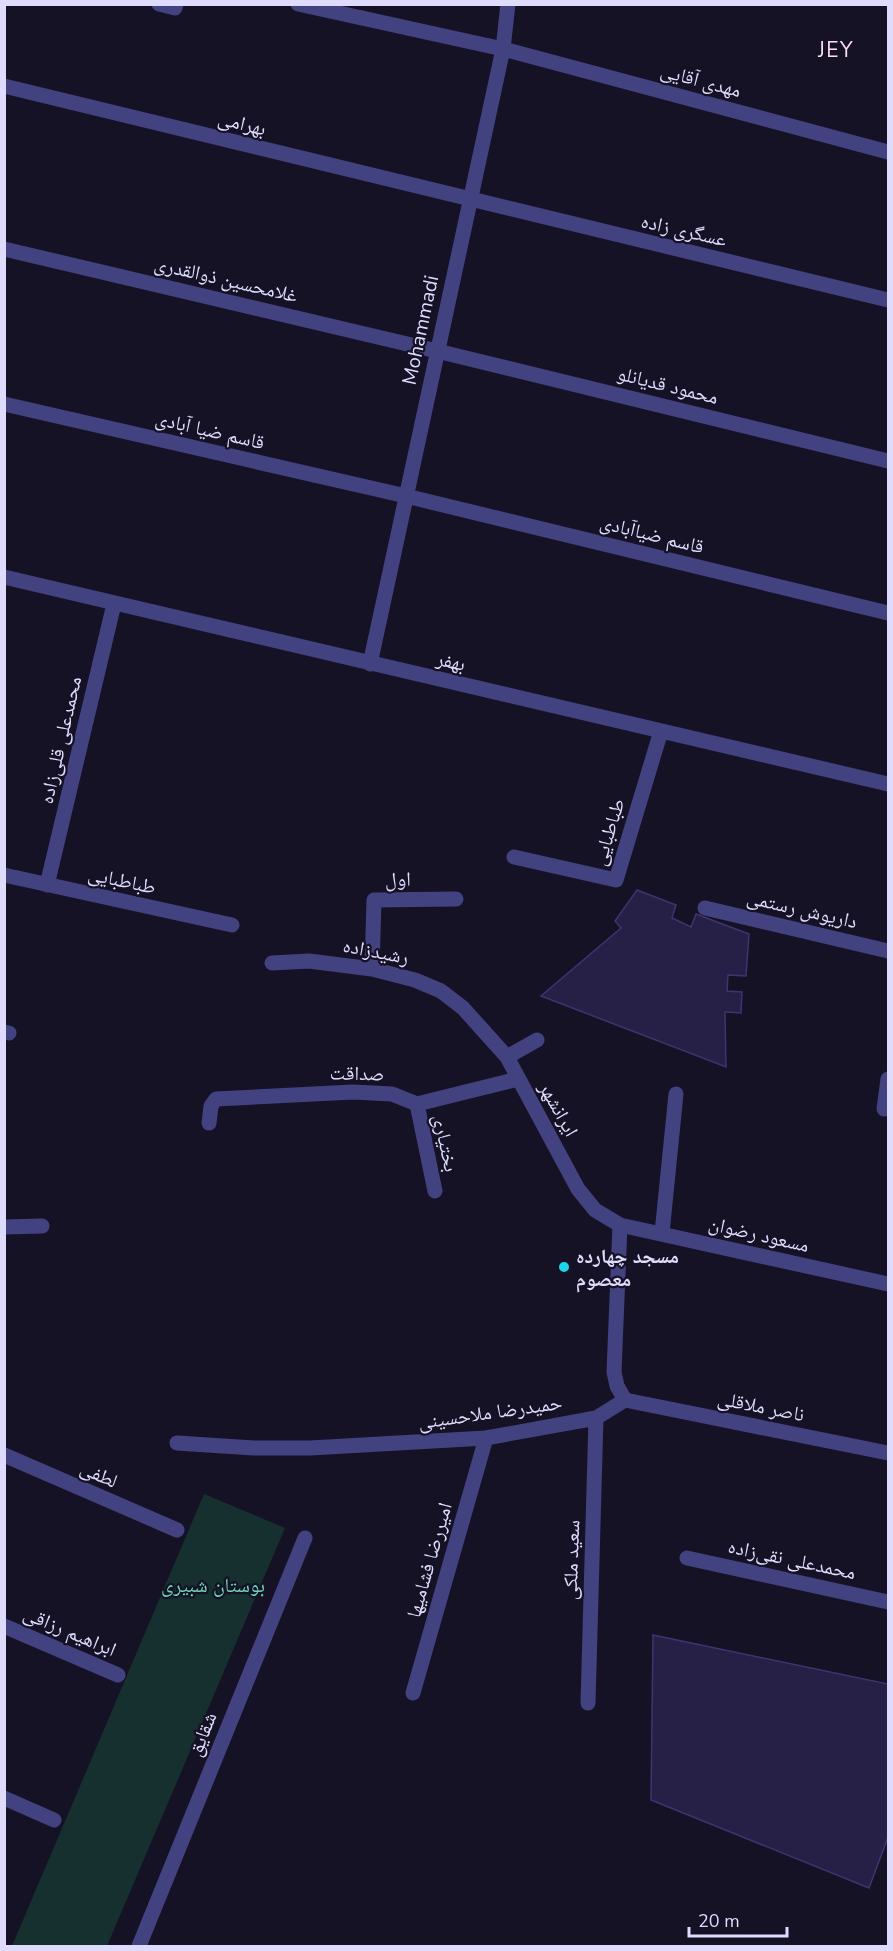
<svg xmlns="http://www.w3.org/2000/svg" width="893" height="1951" viewBox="0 0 893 1951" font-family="'Nunito Sans','Noto Naskh Arabic',sans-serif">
	<rect width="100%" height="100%" fill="#151226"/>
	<path fill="#16302f" d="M204 1494 285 1528 107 1946H12Z"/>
	<path fill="#272046" stroke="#3f346f" stroke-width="1.5" d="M637 890 676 905 672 918 691 927 696 914 749 934 746 976 728 975 727 991 742 992 741 1013 725 1012 726 1067 541 996 621 928 615 921Z
		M653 1635 888 1684V1837L869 1888 651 1800Z"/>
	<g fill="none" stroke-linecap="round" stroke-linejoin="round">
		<path stroke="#434281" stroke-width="15" d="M159 4 175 8 176 4
			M298 4 503 49 888 152
			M4 86 888 300
			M4 249 437 351 888 461
			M4 404 406 496 888 613
			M4 577 888 784
			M370 664 503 49 508 4
			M514 857 616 880 661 731
			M4 875 232 925
			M47 885 114 604
			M705 908 888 951
			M272 963 309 961 372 969 415 980 441 991 463 1008 507 1057 578 1189 595 1210 620 1225 888 1284
			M372 969 374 900 456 899
			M4 1032 9 1033
			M507 1057 537 1040
			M417 1104 435 1191
			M884 1109 888 1079
			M209 1123 211 1106 216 1099 353 1092 392 1094 417 1104 518 1079
			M620 1225 614 1372 617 1386 625 1400
			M4 1227 42 1226
			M662 1233 676 1094
			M625 1400 888 1453
			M177 1443 254 1448H310L486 1438 596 1418 625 1400
			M4 1455 177 1530
			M687 1558 888 1602
			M4 1626 118 1675
			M413 1693 486 1438
			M588 1703 596 1418
			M4 1798 54 1820
			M139 1946 305 1538"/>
	</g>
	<circle fill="#19d8ea" stroke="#151226" stroke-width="2" cx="564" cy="1267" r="6"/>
	<g text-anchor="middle" stroke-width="4.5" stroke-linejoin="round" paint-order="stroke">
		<g font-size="20" fill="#dedbfc" stroke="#151226">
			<text transform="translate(701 80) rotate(15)" y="7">مهدی آقایی</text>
			<text transform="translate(242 123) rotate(14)" y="7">بهرامی</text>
			<text transform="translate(684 230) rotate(13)" y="7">عسگری زاده</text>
			<text transform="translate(226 279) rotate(13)" y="7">غلامحسین ذوالقدری</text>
			<text transform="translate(420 330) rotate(-78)" y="7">Mohammadi</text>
			<text transform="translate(668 385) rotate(14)" y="7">محمود قدیانلو</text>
			<text transform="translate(210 430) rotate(13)" y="7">قاسم ضیا آبادی</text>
			<text transform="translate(652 534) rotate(14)" y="7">قاسم ضیاآبادی</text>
			<text transform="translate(451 661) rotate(13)" y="7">بهفر</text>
			<text transform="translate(60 740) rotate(-77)" y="7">محمدعلی قلی‌زاده</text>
			<text transform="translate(608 832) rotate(-73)" y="7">طباطبایی</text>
			<text transform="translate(398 879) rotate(-1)" y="7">اول</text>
			<text transform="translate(122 880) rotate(12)" y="7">طباطبایی</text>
			<text transform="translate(802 909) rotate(13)" y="7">داریوش رستمی</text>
			<text transform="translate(376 951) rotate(11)" y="7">رشیدزاده</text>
			<text transform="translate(357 1073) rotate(1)" y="7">صداقت</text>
			<text transform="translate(559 1109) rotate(61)" y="7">ایرانشهر</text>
			<text transform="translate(446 1143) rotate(78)" y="7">بختیاری</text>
			<text transform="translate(759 1234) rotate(13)" y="7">مسعود رضوان</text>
			<text transform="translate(761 1406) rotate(11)" y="7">ناصر ملاقلی</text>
			<text transform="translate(490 1412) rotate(-8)" y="7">حمیدرضا ملاحسینی</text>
			<text transform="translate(99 1474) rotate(24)" y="7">لطفی</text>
			<text transform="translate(792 1559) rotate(12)" y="7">محمدعلی نقی‌زاده</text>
			<text transform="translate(429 1560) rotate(-74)" y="7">امیررضا فشامیها</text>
			<text transform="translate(571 1560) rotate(-88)" y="7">سعید ملکی</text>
			<text transform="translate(70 1631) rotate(23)" y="7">ابراهیم رزاقی</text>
			<text transform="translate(202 1734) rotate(-68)" y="7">شقایق</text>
		</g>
		<g font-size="20" font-weight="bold" fill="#dedbfc" stroke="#151226" text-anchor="start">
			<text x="576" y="1263">مسجد چهارده<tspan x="576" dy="23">معصوم</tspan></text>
		</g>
		<g font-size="20" fill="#6dd6ba" stroke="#151226">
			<text x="213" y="1592">بوستان شبیری</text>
		</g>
		<g font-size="21" letter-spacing="1.5" fill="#fcddf1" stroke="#151226">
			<text x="836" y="57">JEY</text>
		</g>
	</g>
	<rect width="893" height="1951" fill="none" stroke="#dedbfc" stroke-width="12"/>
	<path d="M689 1927v9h98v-9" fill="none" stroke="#dedbfc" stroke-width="3"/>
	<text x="698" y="1927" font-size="18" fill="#dedbfc" stroke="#151226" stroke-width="4.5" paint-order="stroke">20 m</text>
</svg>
